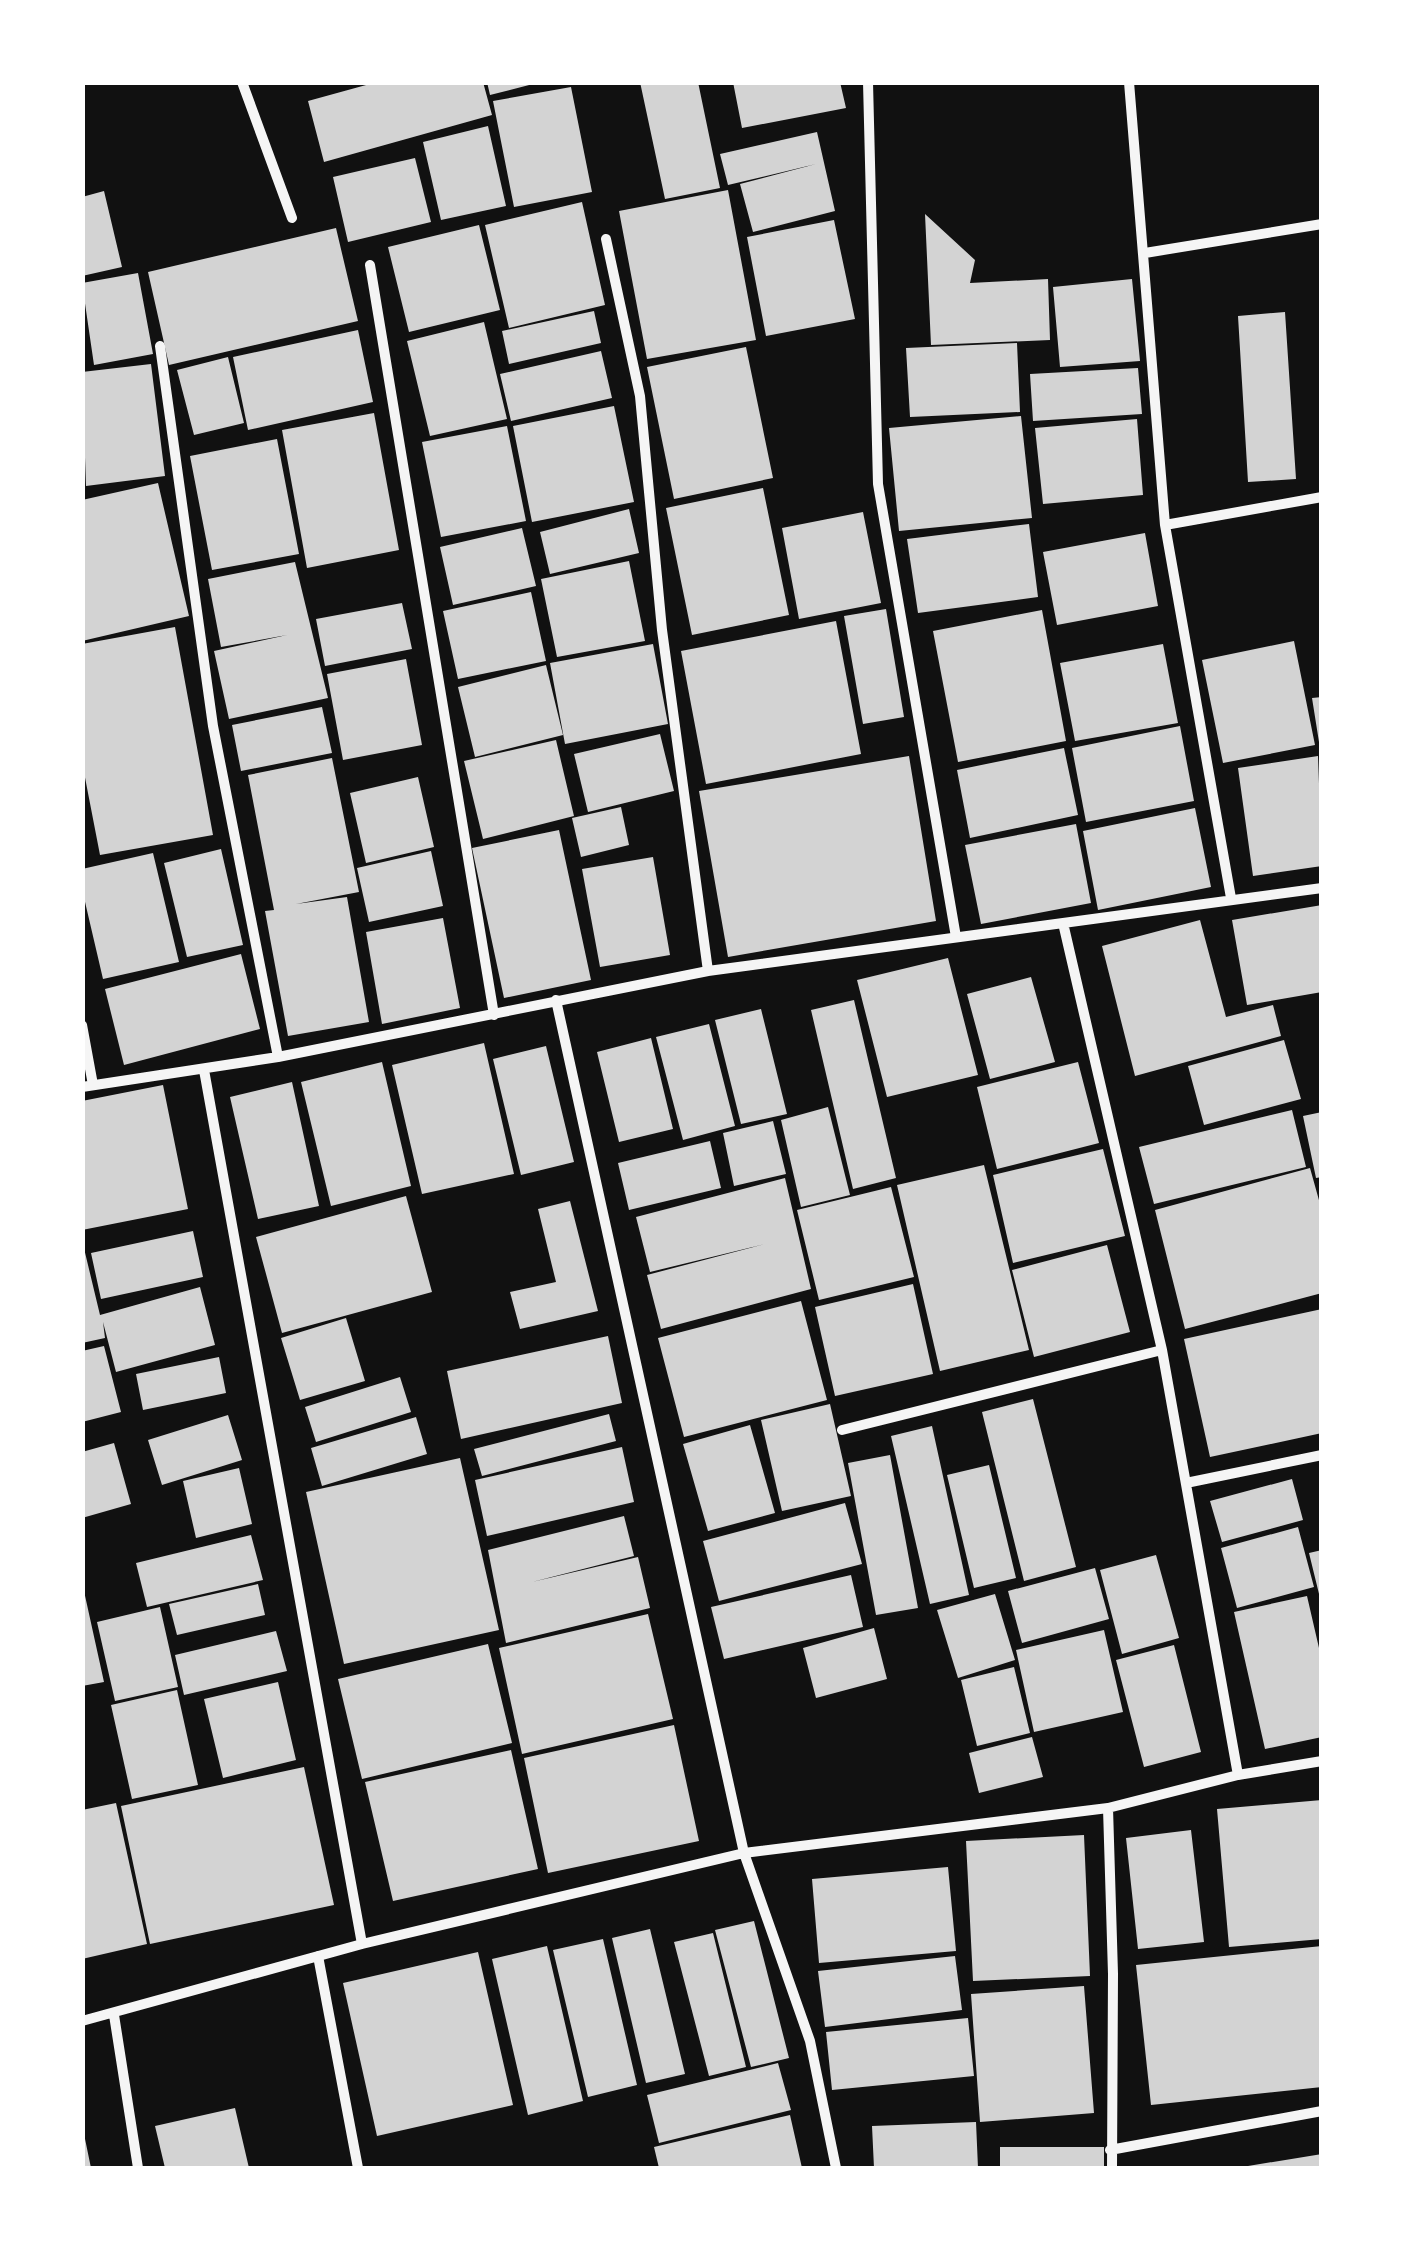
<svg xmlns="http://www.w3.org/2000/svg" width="1404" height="2251" viewBox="0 0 1404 2251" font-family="'PT Sans Narrow',sans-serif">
	<rect width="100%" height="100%" fill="#111"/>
	<path fill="#d3d3d3" d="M377 82H483L492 115 324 162 308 101Z
		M487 82H533V84L490 95Z
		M640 82H698L720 188 665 199Z
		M733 82H840L846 108 742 128Z
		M571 87 592 192 514 207 493 101Z
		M488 126 506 206 441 220 423 142Z
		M817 132 835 211 753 232 740 184 816 164 728 185 720 154Z
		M415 158 431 222 348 242 333 177Z
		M728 190 756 340 647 359 619 211Z
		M104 191 122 267 82 276V197Z
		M582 202 605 305 509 328 485 225Z
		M925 214 975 260 970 283 1048 279 1050 340 931 345Z
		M834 220 855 319 766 336 747 237Z
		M479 225 500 310 409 332 388 247Z
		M336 228 358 321 169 365 148 272Z
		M138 273 153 354 94 365 82 283Z
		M1132 279 1140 361 1060 367 1053 287Z
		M594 311 601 343 509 364 502 331Z
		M1285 312 1296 479 1248 482 1238 316Z
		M484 322 507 419 430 436 407 341Z
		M358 330 373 402 248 430 233 357Z
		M1017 343 1020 412 910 417 906 348Z
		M746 347 773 478 674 499 647 367Z
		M601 351 612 398 511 421 500 374Z
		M228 357 244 423 194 435 177 370Z
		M151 364 165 476 86 486 82 372Z
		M1138 368 1142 414 1033 421 1030 374Z
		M614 406 634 502 532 522 513 426Z
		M374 413 399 550 307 568 282 430Z
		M1021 416 1032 518 899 531 889 428Z
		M1137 419 1143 495 1043 504 1035 428Z
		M507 426 526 521 441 537 422 442Z
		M277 439 299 554 212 570 190 456Z
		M158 483 189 616 82 641V500Z
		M763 488 789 615 692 635 666 508Z
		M629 509 639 553 550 574 540 532Z
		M863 512 881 603 799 619 782 528Z
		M1029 524 1038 597 918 613 907 539Z
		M522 528 536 586 453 605 440 547Z
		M1145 533 1158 606 1057 625 1043 552Z
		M629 561 645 641 557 657 541 579Z
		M295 562 328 698 229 719 214 651 287 635 221 647 208 579Z
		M531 592 546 661 458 679 443 611Z
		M402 603 412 649 325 666 316 619Z
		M886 609 904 717 863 724 844 616Z
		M1042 610 1066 741 958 762 933 631Z
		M836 621 861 754 706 784 681 651Z
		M175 627 213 835 100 855 82 762V644Z
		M1294 641 1315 745 1223 763 1202 660Z
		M653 644 668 724 565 744 550 663Z
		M1163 644 1178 723 1075 741 1060 663Z
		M406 659 422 745 343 760 327 674Z
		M546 665 563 735 475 757 458 687Z
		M1322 697V742H1319L1312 698Z
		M322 707 332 753 241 771 232 725Z
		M1180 726 1194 801 1086 822 1072 748Z
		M660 734 674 791 588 812 574 754Z
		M556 740 574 816 483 839 464 761Z
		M1064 748 1078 815 970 838 957 770Z
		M909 756 936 921 728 957 699 791Z
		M1318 756 1322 866 1253 876 1238 768Z
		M332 758 359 892 296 904 347 897 369 1022 288 1036 265 911 274 910 248 775Z
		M418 777 434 847 366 863 350 793Z
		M621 807 629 845 581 857 572 818Z
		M1195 808 1211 887 1098 910 1083 831Z
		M1076 824 1091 903 981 924 965 845Z
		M559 830 591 980 504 998 472 848Z
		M221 849 243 945 187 957 164 863Z
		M431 851 443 906 369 922 357 868Z
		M153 853 179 962 103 979 82 889V869Z
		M653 857 670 955 600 967 582 869Z
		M1322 905V992L1247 1005 1232 920Z
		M443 918 460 1008 382 1024 366 932Z
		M1200 920 1226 1017 1273 1005 1281 1036 1135 1076 1102 946Z
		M241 954 260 1029 124 1065 105 989Z
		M948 958 978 1075 887 1097 857 980Z
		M1031 977 1055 1062 990 1079 967 994Z
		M854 1000 896 1178 853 1189 811 1010Z
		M761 1009 787 1114 741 1124 715 1020Z
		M709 1024 735 1126 683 1140 656 1037Z
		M651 1038 673 1129 619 1142 597 1052Z
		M1284 1040 1301 1099 1204 1125 1188 1066Z
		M484 1043 514 1174 422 1194 392 1065Z
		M546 1046 574 1162 521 1175 493 1059Z
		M382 1062 411 1186 331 1206 301 1082Z
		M1078 1062 1099 1143 997 1169 977 1087Z
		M292 1082 319 1206 258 1219 230 1097Z
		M163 1085 188 1209 82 1230V1101Z
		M828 1107 850 1195 801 1207 781 1120Z
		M1292 1110 1306 1167 1154 1204 1139 1147Z
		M1322 1112V1177L1316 1178 1303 1116Z
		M773 1121 786 1174 734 1186 723 1133Z
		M710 1141 721 1188 629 1210 618 1163Z
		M1103 1149 1125 1236 1013 1263 993 1175Z
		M984 1165 1029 1350 940 1371 897 1185Z
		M1310 1168 1322 1211V1293L1185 1329 1155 1210Z
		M785 1178 811 1289 661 1329 647 1275 765 1244 650 1272 636 1217Z
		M891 1187 914 1277 819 1300 797 1210Z
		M406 1196 432 1292 282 1333 256 1237Z
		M570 1201 598 1311 520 1329 510 1292 556 1282 538 1209Z
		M193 1231 203 1277 101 1299 91 1253Z
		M82 1240 100 1315 200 1287 215 1345 116 1372 103 1322 105 1338 82 1343Z
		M1107 1245 1130 1332 1034 1357 1012 1270Z
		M913 1284 933 1374 835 1396 815 1307Z
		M801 1301 827 1400 684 1437 658 1338Z
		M1322 1309V1433L1210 1457 1184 1339Z
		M346 1318 365 1381 300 1400 281 1338Z
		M608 1336 622 1403 461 1439 447 1371Z
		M104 1346 121 1412 82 1422V1351Z
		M219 1357 226 1393 143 1410 136 1374Z
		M400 1377 411 1412 316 1442 305 1407Z
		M1033 1399 1076 1567 1024 1581 982 1412Z
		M830 1404 851 1496 782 1511 761 1420Z
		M609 1414 616 1441 482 1476 474 1449Z
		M228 1415 242 1460 162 1485 148 1440Z
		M416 1417 427 1454 322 1486 311 1448Z
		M750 1425 775 1513 708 1531 683 1444Z
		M932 1426 969 1595 930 1604 891 1436Z
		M114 1443 131 1504 82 1518V1452Z
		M622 1447 634 1502 487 1536 475 1480Z
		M890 1455 918 1608 876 1615 848 1463Z
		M460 1458 499 1630 344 1664 306 1492Z
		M989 1465 1016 1578 974 1588 947 1475Z
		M239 1468 252 1524 196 1538 183 1481Z
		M1292 1479 1303 1520 1222 1542 1210 1501Z
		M845 1503 862 1564 719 1601 703 1541Z
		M624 1516 634 1556 532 1582 638 1557 650 1608 506 1643 488 1550Z
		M1298 1527 1314 1587 1237 1608 1221 1548Z
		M251 1535 263 1580 147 1607 136 1563Z
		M1322 1550V1598H1320L1309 1553Z
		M1156 1555 1179 1638 1122 1654 1100 1570Z
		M1095 1568 1109 1619 1022 1643 1008 1591Z
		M851 1575 863 1627 724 1659 711 1607Z
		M82 1582 104 1682 82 1686Z
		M258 1584 265 1615 177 1635 169 1604Z
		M995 1594 1015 1660 958 1678 937 1610Z
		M1307 1596 1322 1661V1737L1265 1749 1234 1612Z
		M160 1607 178 1687 115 1701 97 1622Z
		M648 1614 673 1719 522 1754 499 1648Z
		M874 1628 887 1679 816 1698 803 1648Z
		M1104 1630 1123 1712 1034 1732 1016 1650Z
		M276 1631 287 1671 184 1695 175 1655Z
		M488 1644 512 1743 362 1779 338 1679Z
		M1174 1645 1201 1752 1144 1767 1116 1660Z
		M1014 1667 1030 1733 977 1746 961 1680Z
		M278 1682 296 1760 223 1778 204 1699Z
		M177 1690 198 1785 132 1799 111 1705Z
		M674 1725 699 1841 548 1873 524 1758Z
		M1032 1737 1043 1777 979 1793 969 1753Z
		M511 1750 538 1869 393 1901 365 1782Z
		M304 1767 334 1905 150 1944 121 1806Z
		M1322 1800V1939L1229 1947 1217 1809Z
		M116 1803 147 1944 82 1959V1810Z
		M1191 1830 1204 1942 1138 1949 1126 1838Z
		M1084 1835 1090 1976 973 1981 966 1841Z
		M948 1867 956 1951 819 1963 812 1879Z
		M754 1921 789 2058 751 2067 715 1930Z
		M650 1929 685 2074 646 2083 612 1938Z
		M713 1933 746 2067 709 2076 674 1942Z
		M603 1939 637 2085 588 2097 553 1950Z
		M547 1946 583 2101 528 2115 492 1959Z
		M1322 1946V2087L1151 2105 1136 1965Z
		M478 1952 513 2105 377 2136 343 1983Z
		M955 1956 962 2010 825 2027 818 1971Z
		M1084 1986 1094 2113 980 2122 971 1994Z
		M968 2018 974 2076 832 2090 826 2032Z
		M778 2063 791 2110 659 2143 647 2095Z
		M235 2108 249 2168H165L155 2126Z
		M790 2115 802 2168H659L654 2147Z
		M976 2122 978 2168H874L872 2126Z
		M84 2134 91 2168H82Z
		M1000 2147H1104V2168H1000Z
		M1322 2154V2168H1248V2166Z"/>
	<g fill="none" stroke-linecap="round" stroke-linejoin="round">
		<path stroke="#f5f5f5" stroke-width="10" d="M242 82 292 218
			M868 82 878 484 956 937
			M1129 82 1165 525
			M606 239 640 396 662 630 708 971
			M1145 253 1322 224
			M370 265 494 1015
			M160 346 213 726 278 1057
			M1231 898 1165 525 1322 497
			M1063 923 1162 1350 1238 1775
			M556 1000 744 1853 810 2041 836 2168
			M82 1025 93 1085
			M204 1070 362 1944
			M82 1087 278 1057 708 971 1322 888
			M842 1430 1162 1350
			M1186 1483 1322 1455
			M1108 1808 1113 1974 1112 2168
			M318 1956 358 2168
			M114 2015 138 2168
			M82 2021 362 1944 744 1853 1108 1808 1238 1775 1322 1761
			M1110 2150 1322 2111"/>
	</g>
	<rect width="1404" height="2251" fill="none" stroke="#ffffff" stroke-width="170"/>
</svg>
